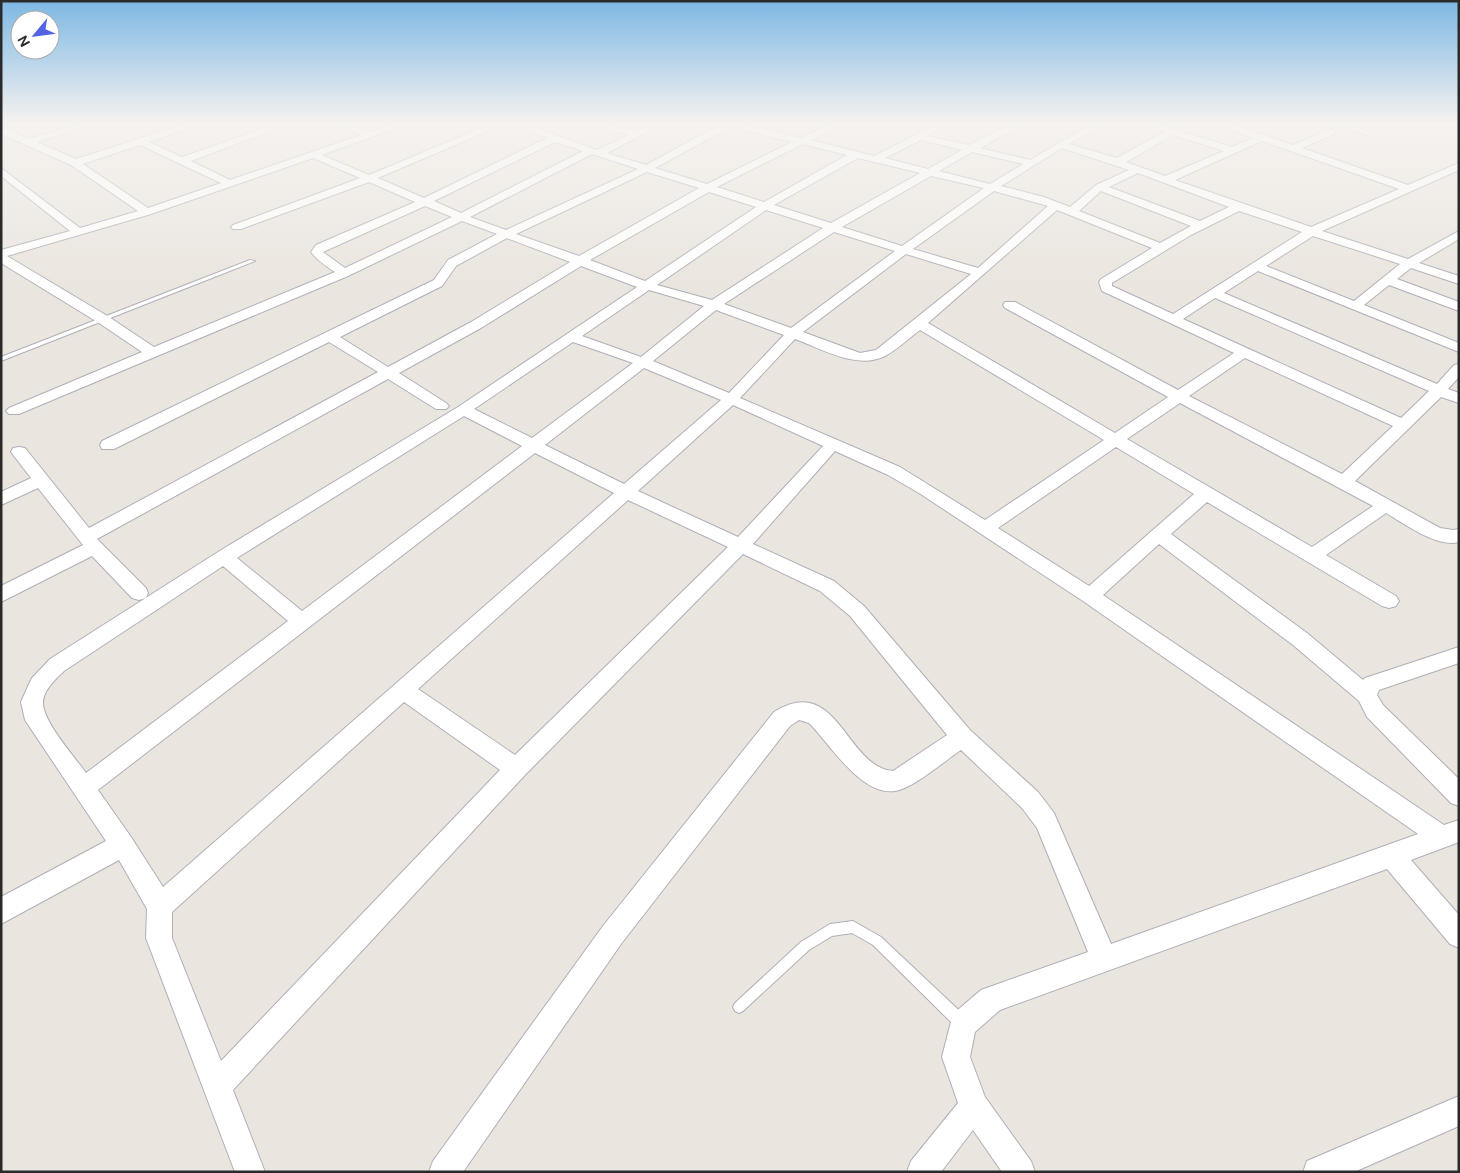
<svg xmlns="http://www.w3.org/2000/svg" width="1460" height="1173" viewBox="0 0 1460 1173" font-family="'DM Sans',sans-serif">
	<rect width="100%" height="100%" fill="#eae5de"/>
	<g fill="none" stroke-linecap="round" stroke-linejoin="round">
		<defs>
			<path id="lane" d="M250 260 255 261 1 361V357Z
				M853 921 881 937 966 1017 967 1022 966 1027 961 1028 956 1027 873 945 852 933 832 936 809 950 743 1011 739 1013 735 1011 733 1007 735 1003 801 942 830 924Z"/>
			<path id="street" d="M81 123H97L37 142 76 159 187 123H202L149 142 182 157 279 123H293L191 161 230 180 361 135 333 123H347L371 132 395 123H410L322 155 369 175 493 123H507L378 178 424 198 547 138 508 123H522L597 150 628 135 588 123H605L636 131 652 123H665L607 153 646 165 723 123H740L800 138 835 123H848L811 140 874 156 939 123H952L928 136 969 145 1013 123H1026L980 148 1030 160 1093 123H1105L1069 144 1117 158 1164 132 1139 123H1154L1232 147 1253 138 1215 123H1230L1293 145 1328 130H1334V134L1302 148 1408 185 1459 163V170L1322 231 1408 259 1459 231V239L1419 263 1459 276V284L1411 268 1397 279 1459 302V311L1389 285 1364 305 1459 343V352L1258 271 1224 293 1437 384 1454 365 1459 364V377L1448 389 1459 393V403L1441 397 1355 481 1440 528 1453 530 1459 529V542C1437 548 1405 524 1386 513L1326 555 1396 596 1399 601 1396 606 1389 608 1382 606 1207 502 1171 534 1307 633 1363 680 1365 678 1459 647V663L1379 690 1377 695 1383 705 1459 779V806L1451 803 1367 717 1359 701 1293 645 1159 544 1103 595 1444 825 1459 820V842L1411 860 1459 915V948L1450 944 1387 869 1000 1010 975 1032 970 1057 985 1097 1031 1161 1035 1172H1002L973 1130 941 1172H907L911 1161 958 1103 942 1057 953 1014 981 990 1088 952 1037 828 1022 808 961 750C946 760 912 789 895 791 861 796 830 744 809 723L799 720 790 726 621 944 463 1172H429L433 1161 603 926 774 712C838 672 845 767 893 771L947 735 850 616 820 591 743 554 524 776 233 1090 265 1172H235L146 938 147 909 119 860 1 924V897L106 841 25 720 21 702 29 684 32 678 50 659 218 552 458 407 637 287 581 266 481 328 399 373 446 403 449 406 446 409H436L388 379 97 539 146 588 148 593 146 598 139 600 132 598 92 556 1 602V586L83 545 38 488 1 505V492L31 478 11 452 13 448 19 447 25 448 89 528 378 372 329 342 114 449H102L100 445 102 441 434 280 448 260 497 234 462 221 348 276 19 414H9L6 411 9 408 142 352 99 323 1 263V250L70 231 1 176V168L80 228 138 211 71 165 1 134V127L29 139ZM731 127 792 142 707 184 655 168ZM1173 135 1224 151 1165 176 1126 162ZM921 140 962 150 928 169 885 158ZM1262 141 1399 189 1311 227 1175 180ZM555 142 583 151 461 213 434 201ZM803 144 847 155 764 202 717 187ZM140 145 221 183 148 208 83 164ZM1062 148 1129 170 1096 185 1070 207 1044 197 1001 186ZM972 152 1023 164 990 184 939 171ZM592 154 638 169 506 230 470 217ZM313 158 360 178 233 225 231 227 233 229H241L369 182 415 202 316 245 311 252C318 261 326 266 335 272L154 347 109 317 7 256 151 214ZM858 158 920 173 831 223 774 205ZM647 172 699 188 579 256 516 234ZM1138 173 1229 207 1200 221 1109 187ZM931 176 984 188 902 246 842 227ZM994 191 1048 206 978 268 913 249ZM1101 191 1191 226 1160 243 1079 211ZM709 192 756 207 645 281 590 260ZM425 206 452 217 345 268 323 252ZM766 210 823 228 712 300 657 285ZM1057 210 1152 248 1101 279 1099 282 1102 291 1234 353 1178 390 1015 302H1005L1003 305 1005 308 1168 397 1115 433 928 323ZM1239 211 1302 232 1173 314 1112 286V283L1191 235ZM834 232 895 251 791 328 724 304ZM1313 236 1400 264 1354 301 1266 266ZM507 238 570 262 471 322 388 367 340 337 442 286 456 266ZM906 254 971 274 876 350 860 353 803 332ZM649 290 704 306 641 357 582 336ZM1215 298 1429 391 1401 418 1183 319ZM716 310 784 335 729 393 653 361ZM920 330 1104 440 985 520 900 467 740 398 795 339C822 349 857 370 885 356 897 350 909 338 920 330ZM573 342 633 363 532 438 474 409ZM1245 358 1393 426 1342 474 1189 396ZM644 368 721 400 624 484 545 445ZM1180 403 1373 506 1312 547 1127 439ZM733 405 823 446 738 537 638 491ZM464 416 522 446 302 611 237 558ZM1116 447 1194 494 1089 586 998 528ZM835 451 888 475 919 493 1083 601 1418 834 1111 944 1054 813 1038 792 970 730 864 606 834 581 753 544ZM535 453 614 493 163 887 131 837 98 790ZM628 500 728 547 515 755 418 689ZM223 566 288 621 86 773C74 756 43 722 43 703 43 690 56 679 64 671ZM404 702 500 770 221 1061 172 938V912Z
				M1331 123H1347L1372 132 1367 135Z
				M1459 1096V1126L1354 1172H1303L1307 1161Z"/>
		</defs>
		<use href="#lane" stroke="#aeafb9" stroke-width="2"/>
		<use href="#street" stroke="#aeafb9" stroke-width="2"/>
		<use href="#lane" fill="#fff" fill-rule="evenodd"/>
		<use href="#street" fill="#fff" fill-rule="evenodd"/>
	</g>
	<linearGradient id="sky" x2="0" y2="1"><stop stop-color="#7db8e4"/><stop offset="0.43" stop-color="#f6f3f0"/><stop offset="1" stop-color="#f6f3f0" stop-opacity="0"/></linearGradient>
	<rect width="1460" height="287" fill="url(#sky)"/>
	<rect width="1460" height="1173" fill="none" stroke="#2a2a2a" stroke-width="5"/>
	<g transform="translate(35 35) rotate(241)"><circle r="24" fill="#ffffff" stroke="#aaaaaa"/>
	<path d="M0-4L9 19L0 12L-9 19Z" fill="#5264e3"/>
	<text y="-8" font-size="14" font-weight="bold" text-anchor="middle" fill="#2a2a2a">N</text>
	</g>
</svg>
